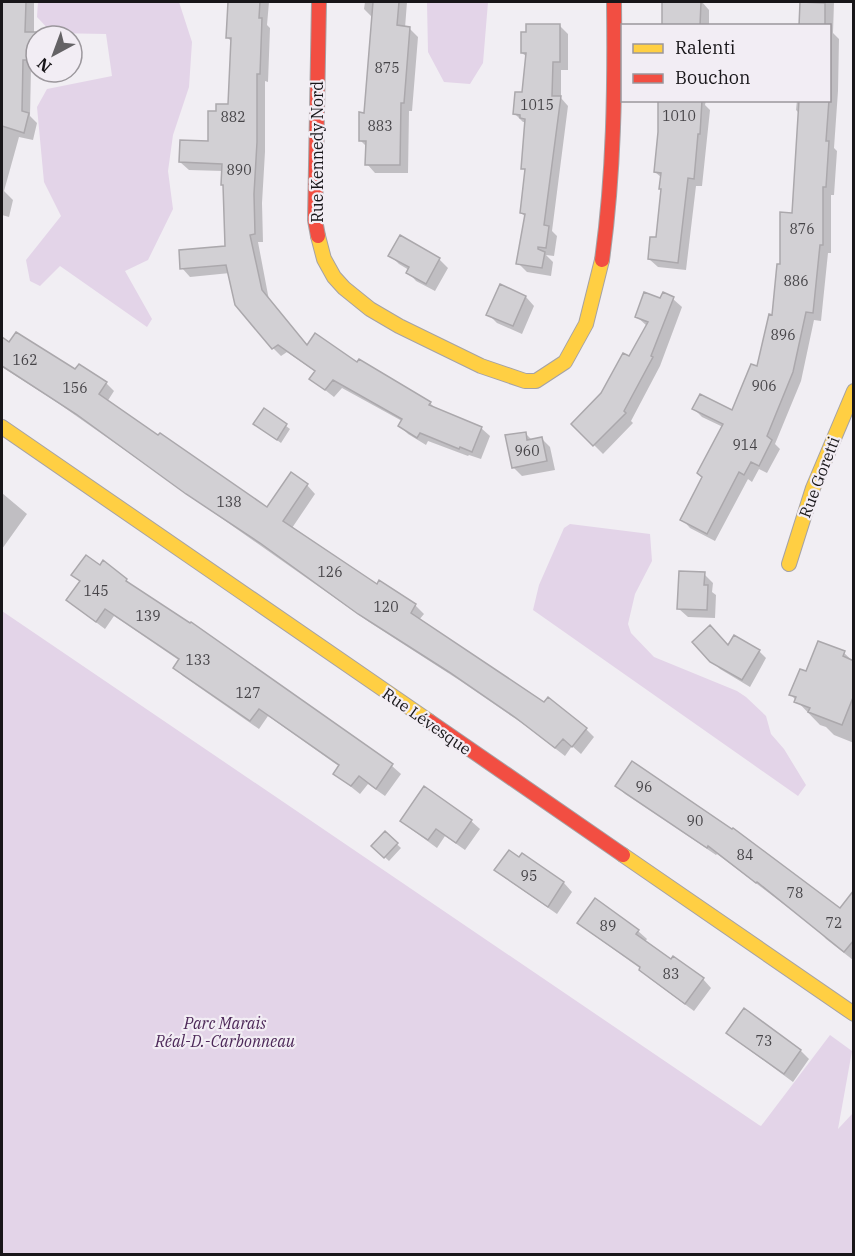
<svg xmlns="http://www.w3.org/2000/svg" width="855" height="1256" viewBox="0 0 855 1256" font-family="'IBM Plex Serif',serif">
	<rect width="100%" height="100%" fill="#f1eef3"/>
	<path fill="#e3d4e8" d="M38 2H179L192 42 189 87 173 135 168 171 173 209 148 260 125 271 152 319 147 327 60 266 40 286 30 281 26 260 61 216 44 182 37 107 47 89 112 76 106 34 52 33 37 17Z
		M427 2H488L483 63 470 84 444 82 428 52Z
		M570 524 650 534 652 561 635 594 628 624 631 633 654 657 737 691 746 697 766 716 771 734 784 749 806 785 798 796 533 610 539 585 564 528Z
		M2 611 759 1125 761 1126 830 1035 852 1051 838 1129 853 1113V1254H2Z"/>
	<path fill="#0003" d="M2 2H34V34L38 36H36V68H31L30 116 37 123 33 140 19 137 4 191 13 200 9 217 2 215Z
		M230 2H269L267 25 270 28 268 82 265 81V152L262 203 263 242H258L269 300 308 346 358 364 430 403 437 410 481 428 490 436 481 459 469 455 468 456 428 441 426 445 408 434 400 426 402 421 342 388 334 397 311 379 316 372 287 352 281 356 273 348 230 273 190 277 182 268 227 247 223 171 189 170 180 162 209 142 218 112 229 105 232 42 227 37Z
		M365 2H407L405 28H409L418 37 412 111H409L408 173H375L367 164V147L360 140 366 114 373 18 364 9Z
		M664 2H702L709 10V26H663Z
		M801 2H834L833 33 839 39 838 91 834 148 837 151 834 195H831V253H828L821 321 814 320 801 381 775 444 780 449 767 473 759 469 752 482 748 479 715 541 690 528 682 519 703 478 723 427 702 417 694 409 733 412 758 368 773 316 793 214 800 114 796 110 797 100H830V26H801Z
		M559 25 568 34V70H561V98L568 106 552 231 557 236 554 256 546 255 553 262 551 276 527 272 518 263 526 217 521 213 527 172 523 168 526 122H523L514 113 523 94 527 57 522 53Z
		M661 100H706L705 105 710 110 702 186H696L686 270 658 267 649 259 658 239 662 178 655 172Z
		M390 255 439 259 448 268 435 291 416 281 408 272 409 270 399 264Z
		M526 297 534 306 522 334 497 323 488 314Z
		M673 299 682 307 660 366 631 421 633 423 603 454 573 424 602 394 630 358 647 326 636 316 661 300Z
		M2 338 106 383 114 391 107 402 267 509 307 485 315 494 292 528 377 586 415 605 424 614 419 620 544 704 586 729 594 737 581 754 572 746 565 756 526 726 459 680 369 622 55 401 2 367Z
		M265 410 290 429 281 443 259 427Z
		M525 433 532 440 542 439 550 447 555 470 522 476 513 467Z
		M2 493 27 514 2 549Z
		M100 567 126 580 134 588 191 625 192 624 392 766 401 774 385 796 368 784 360 794 335 774 340 767 268 716 259 729 183 676 175 668 180 661 114 616 105 629 77 608 68 600 81 583 73 575Z
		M704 574 713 583 712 592 716 595 715 618 688 617 679 609Z
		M729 647 759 651 766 658 750 687 720 669 712 661Z
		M844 653 854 662V743L834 735 826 727 820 725 791 695 807 673Z
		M617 786 840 910 854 904 853 960 826 939 818 930 717 854 716 855 625 794Z
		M402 821H471L480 829 465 850 445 836 437 848 411 829Z
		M385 833 401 848 389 861 373 846Z
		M523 855 564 883 572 892 557 914 505 878 496 870Z
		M579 923 638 931 647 939 644 943 703 979 711 988 694 1011 649 978 641 969 588 931Z
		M744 1010 801 1051 809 1059 793 1082 737 1041 728 1033Z"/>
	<path fill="#d2d0d4" stroke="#aba8ac" stroke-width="1.5" d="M2 2H26L25 32H36V60H23L22 111 29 113 24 133 2 126Z
		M228 2H260L259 18H262L260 74H257V142L254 194 255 234 250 235 262 290 307 345 315 333 357 362 359 359 431 402 429 405 482 427 472 452 460 447 459 449 420 433 417 438 398 426 402 419 333 380 325 390 309 379 315 371 278 345 272 349 235 305 226 265 180 269 179 250 225 246 223 185H221L222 164 179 162 180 140 208 141V111H216V104H228L231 38H226Z
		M373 2H399L397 25 410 27 404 103H401L400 165H365L366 141H359V112L364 113Z
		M662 2H701L700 26H662Z
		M800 2 825 3V26H799Z
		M526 24H560V62H553L552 96H561L544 225 549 226 546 248 538 247V249L545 252 542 268 516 264 525 214 520 213 525 169H521L525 119 520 118V115L513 114 515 92H522L526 53H521V32H526Z
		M658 100H702L700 134H698L694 179 688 178 678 263 648 259 650 237H656L661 189H659L661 173 654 172 658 132Z
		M799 100H829L826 141H829L826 187H823V245H820L813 313 806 312 793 372 767 436 772 440 759 466 751 462 744 475 739 472 707 534 680 520 702 477 697 473 723 424 692 409 700 394 732 410 751 364 757 366 769 314 772 315 777 264H780V212L792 213Z
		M400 235 440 258 426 284 406 273 409 267 388 256Z
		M500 284 526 296 513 326 486 315Z
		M644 292 660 298 663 292 674 297 651 356 653 357 624 411 626 413 593 446 571 424 601 393 623 353 629 356 648 322 635 317Z
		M16 332 75 369 79 364 107 382 99 394 158 435 160 433 267 507 291 472 308 484 283 521 377 584 379 580 416 604 411 613 544 702 548 697 587 728 572 747 563 739 555 748 516 718 449 672 358 614 260 543 186 494 76 414 2 366V337L9 342Z
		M264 408 287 424 277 440 253 424Z
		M526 432 527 440 542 437 547 461 512 468 505 435Z
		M86 555 100 565 103 560 127 579 126 581 190 623 191 622 393 764 376 789 359 776 351 786 333 774 339 765 259 709 250 721 173 668 179 659 105 609 96 622 66 600 80 581 71 575Z
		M679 571 705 572 704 585H708L707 610 677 609Z
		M710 625 728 645 734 635 760 650 742 680 710 662 692 642Z
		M818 641 845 651 843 656 854 661V695L842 725 808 712 810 708 794 702 796 697 789 695 800 669 806 671Z
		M632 761 732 829 733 828 840 908 854 890V940L844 952 757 882 756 883 708 846 707 848 615 786Z
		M424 786 472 820 456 843 436 829 428 840 400 821Z
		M385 831 398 843 384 858 371 846Z
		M509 850 519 857 522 853 564 882 548 907 494 870Z
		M595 898 639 930 636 934 671 959 673 956 704 978 685 1004 639 970 640 967 577 923Z
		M744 1008 801 1050 784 1074 726 1033Z"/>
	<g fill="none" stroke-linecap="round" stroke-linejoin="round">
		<defs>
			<path id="slow" d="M318 236 324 259 334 277 344 288 370 309 399 326 481 366 525 381H536L565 362 586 324 602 260
				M2 427 429 721
				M789 564 813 488 854 391
				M623 855 854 1014"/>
			<path id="jam" d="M318 236 315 220 319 2
				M602 260C614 174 615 88 614 2
				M429 721 623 855"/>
		</defs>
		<use href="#slow" stroke="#a5a2a5" stroke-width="16"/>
		<use href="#jam" stroke="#a5a2a5" stroke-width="16"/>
		<use href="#slow" stroke="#ffcf43" stroke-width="14"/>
		<use href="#jam" stroke="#f24e42" stroke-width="14"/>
	</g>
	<g text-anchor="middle" stroke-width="4.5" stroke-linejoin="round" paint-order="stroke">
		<g font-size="14" fill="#464448">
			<text x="387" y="73">875</text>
			<text x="537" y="110">1015</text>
			<text x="679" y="121">1010</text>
			<text x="233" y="122">882</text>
			<text x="380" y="131">883</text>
			<text x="239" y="175">890</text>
			<text x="802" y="234">876</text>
			<text x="796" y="286">886</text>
			<text x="783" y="340">896</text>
			<text x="25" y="365">162</text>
			<text x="764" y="391">906</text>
			<text x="75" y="393">156</text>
			<text x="745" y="450">914</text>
			<text x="527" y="456">960</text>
			<text x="229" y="507">138</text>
			<text x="330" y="577">126</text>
			<text x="96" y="596">145</text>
			<text x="386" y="612">120</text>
			<text x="148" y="621">139</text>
			<text x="198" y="665">133</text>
			<text x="248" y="698">127</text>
			<text x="644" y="792">96</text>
			<text x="695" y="826">90</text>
			<text x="745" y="860">84</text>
			<text x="529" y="881">95</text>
			<text x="795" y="898">78</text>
			<text x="834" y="928">72</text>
			<text x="608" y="931">89</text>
			<text x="671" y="979">83</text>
			<text x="764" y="1046">73</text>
		</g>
		<g font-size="16" fill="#181619" stroke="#f2edf4">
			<text transform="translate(317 152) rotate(-90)" y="6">Rue Kennedy Nord</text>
			<text transform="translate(819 477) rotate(-69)" y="6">Rue Goretti</text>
			<text transform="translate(427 721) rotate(35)" y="6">Rue Lévesque</text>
		</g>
		<g font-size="16" font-style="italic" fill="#4d2959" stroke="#f2edf4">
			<text x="225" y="1029">Parc Marais<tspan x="225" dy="18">Réal-D.-Carbonneau</tspan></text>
		</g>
	</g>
	<rect width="855" height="1256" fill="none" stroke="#181619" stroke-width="6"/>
	<rect x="621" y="24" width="210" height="78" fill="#f2edf4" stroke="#9b979c" stroke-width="1.5"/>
	<rect x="633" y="44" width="30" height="9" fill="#ffcf43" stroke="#9b979c" stroke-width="1.5"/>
	<text x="675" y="54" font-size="18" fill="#181619">Ralenti</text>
	<rect x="633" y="74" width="30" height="9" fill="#f24e42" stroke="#9b979c" stroke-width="1.5"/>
	<text x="675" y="84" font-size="18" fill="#181619">Bouchon</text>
	<g transform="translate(54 54) rotate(221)"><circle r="28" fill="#f2edf4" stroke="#9b979c" stroke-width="1.5"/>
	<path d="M0-4.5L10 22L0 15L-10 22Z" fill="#646265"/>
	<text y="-9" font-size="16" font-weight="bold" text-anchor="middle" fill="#181619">N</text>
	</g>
</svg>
